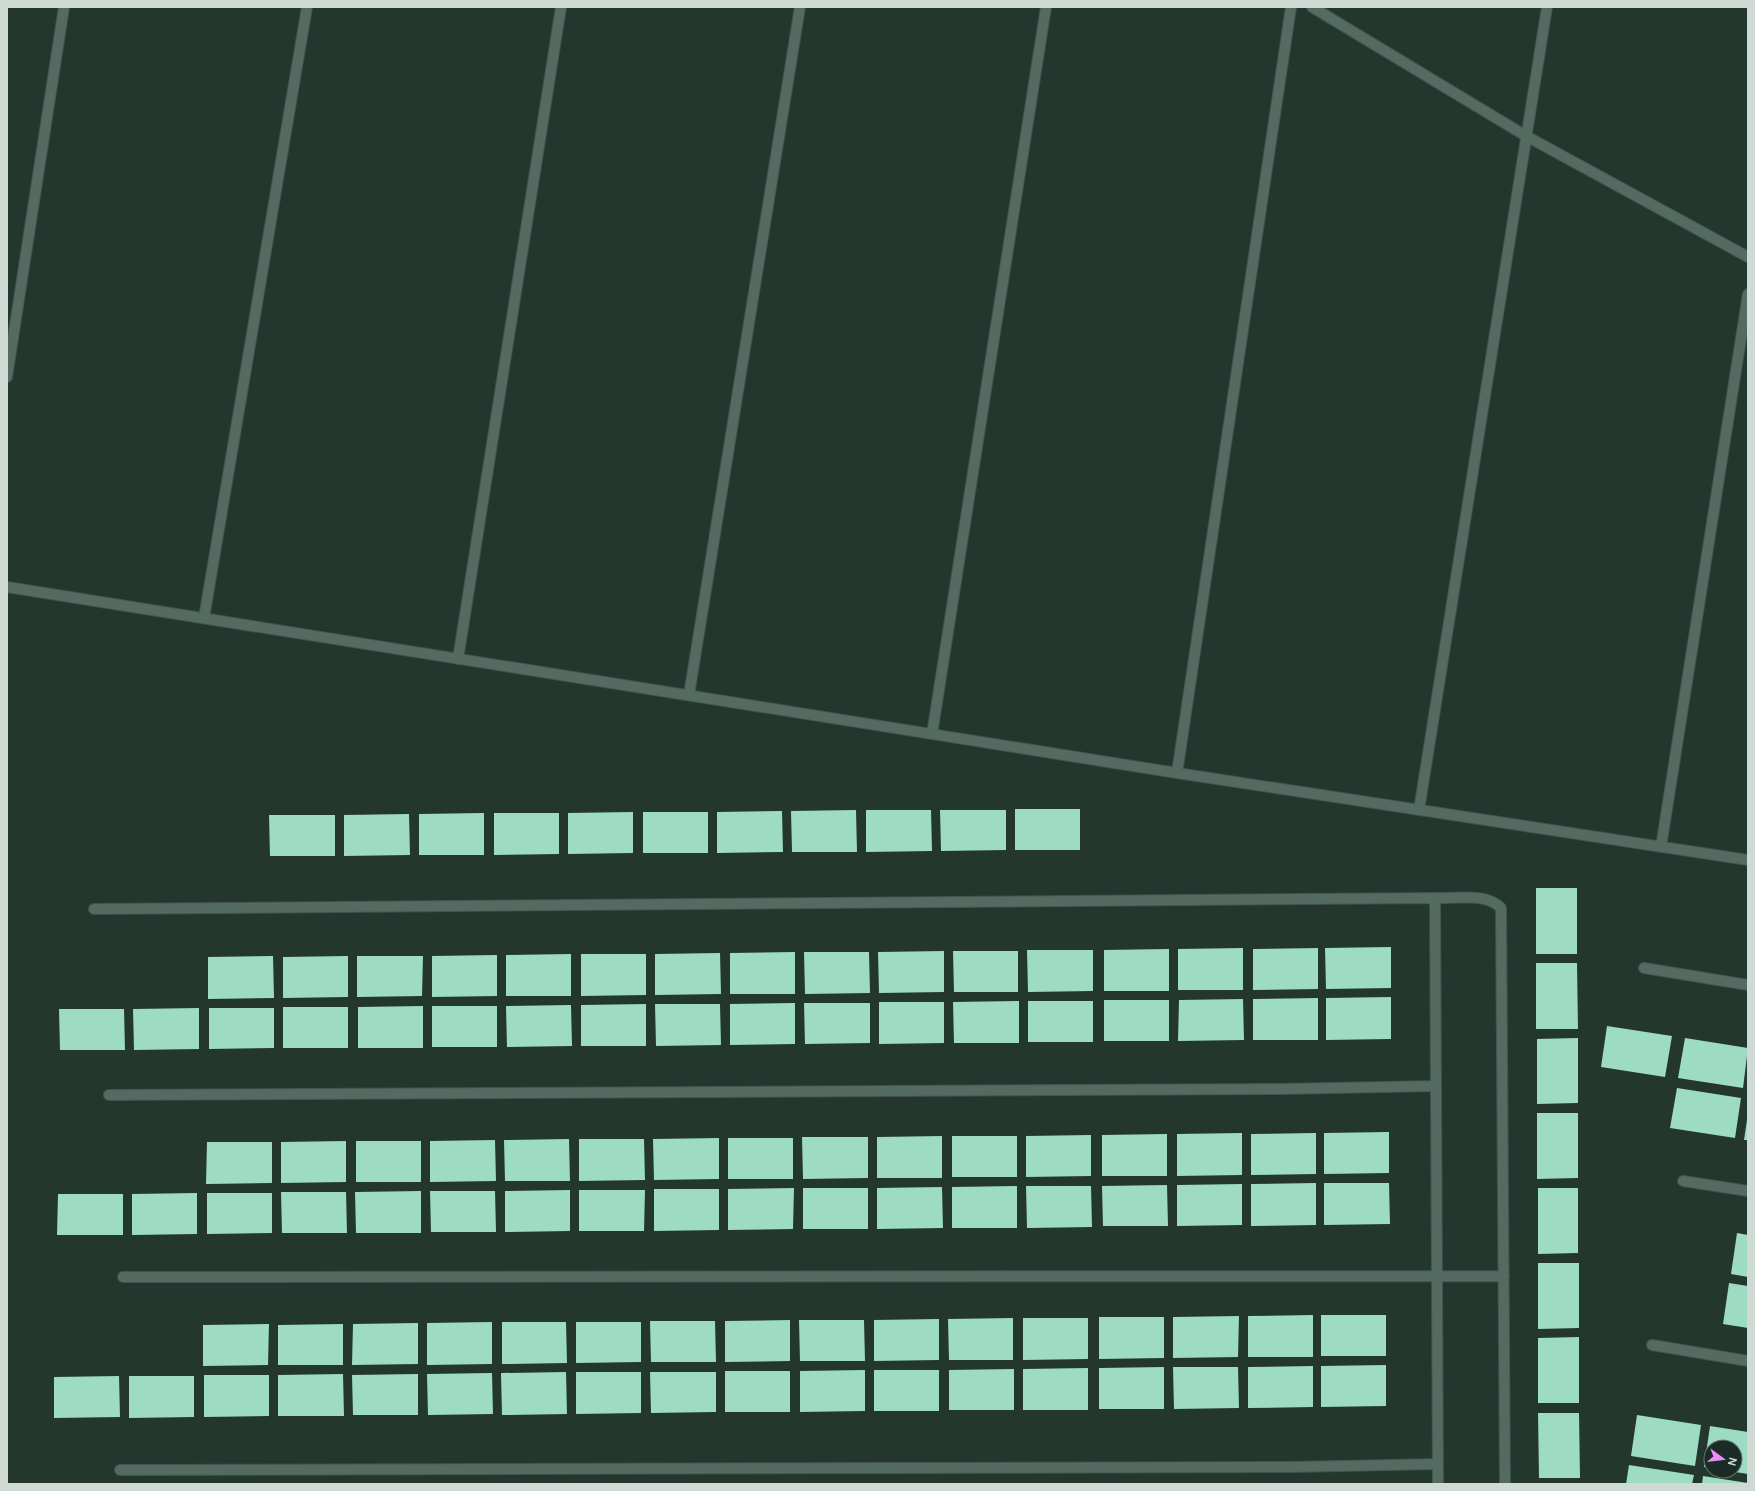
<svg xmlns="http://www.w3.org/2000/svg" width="1755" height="1491" viewBox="0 0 1755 1491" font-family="'DM Sans',sans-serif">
	<rect width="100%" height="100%" fill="#23372f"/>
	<path fill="#9ddcc2" d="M1015 809H1080V850H1015Z
		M856 810 857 852H792L791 811Z
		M866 810H931L932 851 866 852Z
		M940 810H1006V850L941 851Z
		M782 811 783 852 717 853V812Z
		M633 812V853L568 854V813Z
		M643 812H708V853H643Z
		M484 813V855H419V814Z
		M494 813H559V854L494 855Z
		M409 814 410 855 344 856V815Z
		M269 815H335V856H270Z
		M1536 888H1577V954H1536Z
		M1391 947V988L1326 989 1325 948Z
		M1243 948V990H1178V949Z
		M1318 948V989L1253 990V949Z
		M1169 949V991H1104V950Z
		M1027 950H1093V991L1028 992Z
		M944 951V992L879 993 878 952Z
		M953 951H1018V992H954Z
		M795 952V994H730V953Z
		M804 952H869L870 993 805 994Z
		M720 953 721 994 655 995V954Z
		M571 954V996H506V955Z
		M581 954H646V995L581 996Z
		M497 955V996L432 997V956Z
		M273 956 274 998 208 999V957Z
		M348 956V997L283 998V957Z
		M357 956H423L422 996 357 997Z
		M1536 963H1577L1578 1029H1536Z
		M1391 997V1039L1326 1040V998Z
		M1318 998V1040H1253V999Z
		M1243 999 1244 1040 1178 1041 1179 1000Z
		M1104 1000H1169V1041H1104Z
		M1019 1001V1043H954L953 1002Z
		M1028 1001H1093V1042H1028Z
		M879 1002H944V1043L879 1044Z
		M795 1003V1044L730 1045V1004Z
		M804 1003H870V1043L805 1044Z
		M646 1004V1046H581V1005Z
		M655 1004H720L721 1045 656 1046Z
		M571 1005 572 1046 507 1047 506 1006Z
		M423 1006V1048H358V1007Z
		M432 1006H497V1047H432Z
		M283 1007H348V1048H283Z
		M199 1008V1049L134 1050 133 1009Z
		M209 1008H274V1048L209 1049Z
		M59 1009H124L125 1050H60Z
		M1607 1026 1672 1036 1665 1077 1601 1067Z
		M1578 1038V1103L1537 1104V1039Z
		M1685 1038 1748 1048 1743 1088 1678 1078Z
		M1677 1088 1741 1098 1735 1138 1670 1128Z
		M1537 1113H1578V1178L1537 1179Z
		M1747 1120H1748V1140H1744Z
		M1389 1132V1173L1324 1174V1133Z
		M1242 1133V1175L1177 1176V1134Z
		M1316 1133V1174L1251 1175V1134Z
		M1167 1134V1176H1102V1135Z
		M1091 1135V1176L1026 1177V1136Z
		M942 1136V1178H877V1137Z
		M952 1136H1017V1177H952Z
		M802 1137H868V1178L803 1179Z
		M719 1138V1179L654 1180 653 1139Z
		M728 1138H793V1179H728Z
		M569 1139 570 1181H505L504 1140Z
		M579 1139H644L645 1180 579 1181Z
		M495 1140 496 1181 430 1182V1141Z
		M346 1141V1182L281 1183V1142Z
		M356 1141H421V1182H356Z
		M207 1142H272V1183L206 1184Z
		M1316 1183V1225L1251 1226V1184Z
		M1324 1183H1389L1390 1224 1324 1225Z
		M1242 1184V1225L1177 1226V1185Z
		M1167 1185 1168 1226H1103L1102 1186Z
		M1017 1186V1228H952V1187Z
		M1026 1186H1091L1092 1227 1027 1228Z
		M942 1187 943 1228 877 1229V1188Z
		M794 1188 793 1229 728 1230V1189Z
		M803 1188H868V1229H803Z
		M1538 1188H1578V1253L1538 1254Z
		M654 1189H719V1230L654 1231Z
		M570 1190V1231L505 1232V1191Z
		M579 1190H645L644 1231H579Z
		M421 1191V1233H356L355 1192Z
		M430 1191H495L496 1232H431Z
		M281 1192H346L347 1233H282Z
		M197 1193V1234L132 1235V1194Z
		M207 1193H272V1233L207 1234Z
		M58 1194H123V1235H57Z
		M1737 1233 1748 1235V1277L1731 1274Z
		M1538 1263H1579V1328L1538 1329Z
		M1729 1283 1748 1286V1328L1723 1324Z
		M1313 1315V1357H1248V1316Z
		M1321 1315H1386V1356H1321Z
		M1239 1316 1238 1357 1173 1358V1317Z
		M1099 1317H1164V1358L1099 1359Z
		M1013 1318V1360H949L948 1319Z
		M1023 1318H1088V1359L1023 1360Z
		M939 1319V1360L874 1361V1320Z
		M790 1320V1361L725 1362V1321Z
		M799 1320H864L865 1361H800Z
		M650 1321H715L716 1362H651Z
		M492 1322V1364L427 1365V1323Z
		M502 1322H566L567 1363 502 1364Z
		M576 1322H641V1362L576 1363Z
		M418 1323V1364L352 1365 353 1324Z
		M269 1324 268 1365 203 1366V1325Z
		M343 1324V1365H278V1325Z
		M1579 1337V1403H1538V1338Z
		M1386 1365V1406L1321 1407V1366Z
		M1313 1366V1407L1248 1408V1367Z
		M1164 1367V1409H1099V1368Z
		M1173 1367H1238L1239 1408 1174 1409Z
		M1088 1368V1410H1023V1369Z
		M1014 1369V1410H949V1370Z
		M865 1370V1411L800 1412V1371Z
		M874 1370H939V1411H874Z
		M725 1371H790V1412H725Z
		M566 1372 567 1414 502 1415 501 1373Z
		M576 1372H641V1413L576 1414Z
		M650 1372H716V1412L651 1413Z
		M492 1373 493 1414 428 1415 427 1374Z
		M343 1374 344 1416H278V1375Z
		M418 1374V1415H353L352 1375Z
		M204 1375H269V1416L204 1417Z
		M119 1376 120 1417 54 1418V1377Z
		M129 1376H194V1417L129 1418Z
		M1538 1413H1579L1580 1478H1539Z
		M1637 1415 1701 1425 1695 1466 1631 1456Z
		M1710 1426 1748 1432V1474L1735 1472V1447H1711V1468L1704 1467Z
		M1629 1465 1694 1475 1692 1484H1626Z
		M1703 1476 1748 1483V1484H1702Z"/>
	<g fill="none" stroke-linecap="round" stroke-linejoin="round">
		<defs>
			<path id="minor" d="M1312 7 1526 136 1748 257
				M7 377 64 7
				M7 587 1177 773 1748 860
				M204 618 307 7
				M458 659 561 7
				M689 695 800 7
				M932 734 1046 7
				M1177 773 1291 7
				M1419 810 1547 7
				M1661 847 1748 294
				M1435 898 1438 1484
				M94 909 1435 898C1455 899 1486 892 1501 908L1505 1484
				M1644 968 1748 985
				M109 1095 1280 1089 1436 1086
				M1683 1181 1748 1191
				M123 1277 1504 1276
				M1652 1345 1748 1361
				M120 1470 1291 1467 1438 1464"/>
		</defs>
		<use href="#minor" stroke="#42544d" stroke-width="12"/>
		<use href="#minor" stroke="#536b61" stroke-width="10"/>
	</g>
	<rect width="1755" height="1491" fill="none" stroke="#cfdad5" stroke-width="16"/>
	<g transform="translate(1723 1459) rotate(105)"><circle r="19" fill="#1a2c25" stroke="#62726b"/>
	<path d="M0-3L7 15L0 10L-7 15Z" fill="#ec8cfa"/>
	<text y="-6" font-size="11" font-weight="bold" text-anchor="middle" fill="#cfdad5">N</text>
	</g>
</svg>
